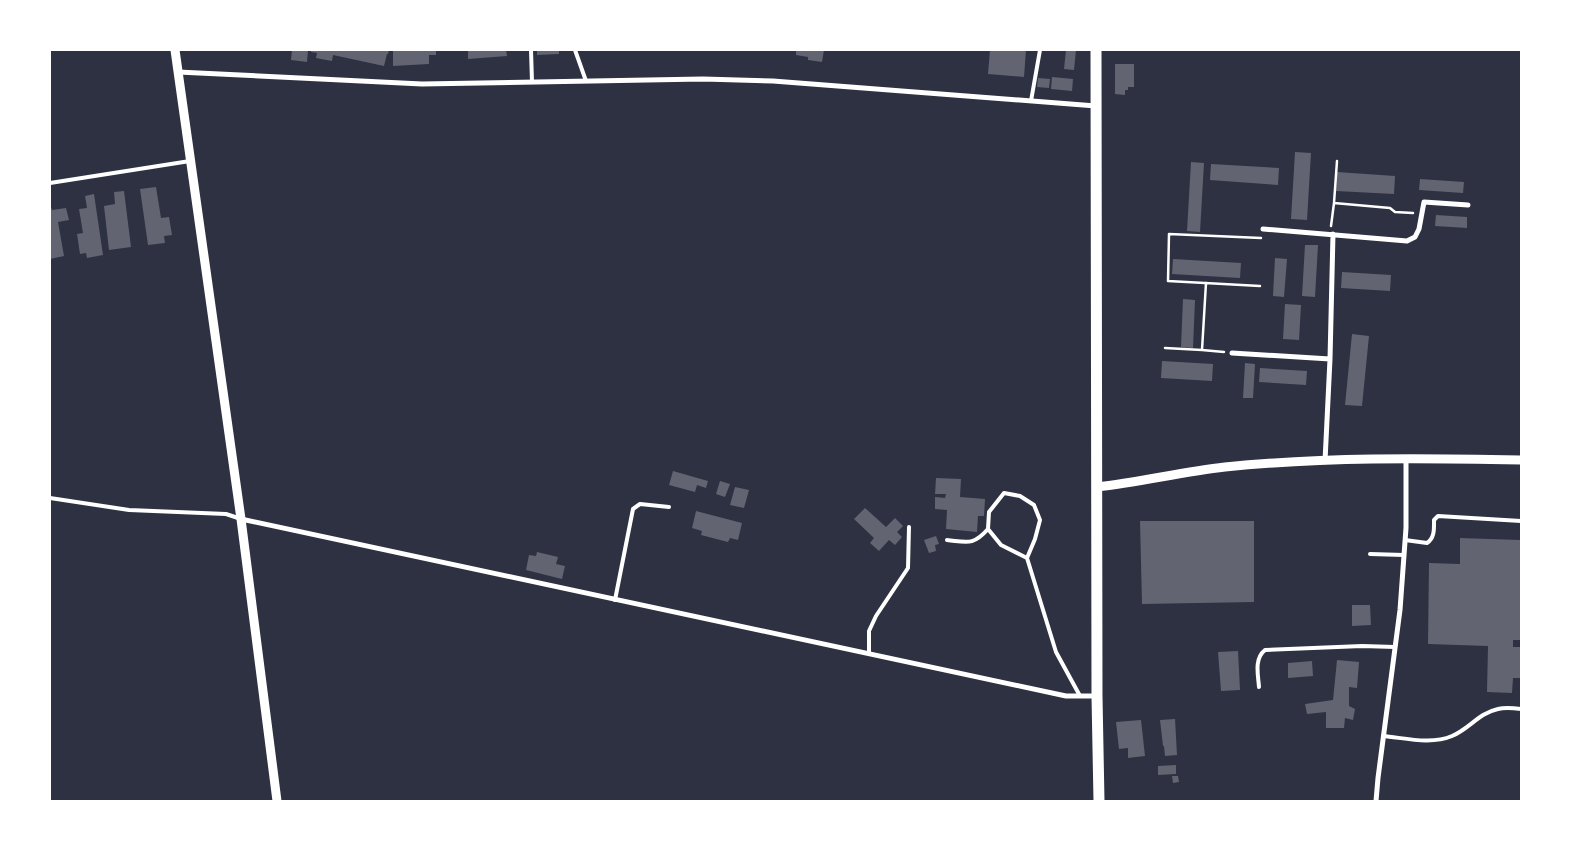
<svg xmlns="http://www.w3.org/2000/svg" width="1571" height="851" viewBox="0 0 1571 851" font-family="Merriweather,serif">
	<rect width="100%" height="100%" fill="#2d3142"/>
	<path fill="#626471" d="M292 50H308L307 62 291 60Z
		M311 50H389L388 54H387L384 66 333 55 332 61 316 58 317 53 311 52Z
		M393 50H436V55H429V64L393 66Z
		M468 50H506L507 56 468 59Z
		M537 50H559V54L537 55Z
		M796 50H824L822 62 808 60V57L796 55Z
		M990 50H1026L1024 77 988 74Z
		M1066 50H1076L1074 70 1064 69Z
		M1115 64H1134V87H1128V90H1125V95L1115 94Z
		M1052 77 1073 79 1072 91 1051 89Z
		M1038 78 1050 79 1049 88 1037 87Z
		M1295 152 1311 153 1307 220 1291 219Z
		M1191 162 1204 163 1200 232 1187 231Z
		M1211 164 1279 168 1278 185 1210 180Z
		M1337 172 1395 176 1394 194 1336 191Z
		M1420 179 1464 182 1463 193 1419 190Z
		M156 187 161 218 169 217 172 235 164 236 165 243 148 245 140 189Z
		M124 191 131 247 109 250 104 206 115 204 114 192Z
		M94 194 103 255 87 258 86 253 80 254 77 234 83 233 79 209 87 208 85 196Z
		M50 204 52 210 66 208 69 220 58 222 64 256 50 259Z
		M1436 215 1467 217V228L1435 226Z
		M1305 245H1318L1315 297 1302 296Z
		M1275 258 1287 259 1284 297 1273 296Z
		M1173 259 1241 263 1240 278 1172 274Z
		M1342 272 1391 275 1390 291 1341 288Z
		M1183 299 1195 300 1193 348 1181 347Z
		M1285 304 1301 305 1299 340 1283 339Z
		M1352 334 1369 336 1362 406 1345 405Z
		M1162 361 1213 364 1212 381 1161 378Z
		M1245 363 1255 364 1253 398H1243Z
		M1260 368 1307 371 1306 385 1259 382Z
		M673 471 708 481 706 488 697 485 695 492 669 485Z
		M936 478 961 479 960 497 985 499 984 516H978L977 532 946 529 947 510 935 509V497L945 498 946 494H935Z
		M720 481 730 484 725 497 716 494Z
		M735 487 749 490 744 508 730 505Z
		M865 508 886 527 895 518 903 526 897 532 902 537 895 545 889 540 879 551 870 543 874 538 854 519Z
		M696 511 742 523 738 540 730 538 728 542 701 535 702 531 692 528Z
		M1140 521H1254V602L1142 604Z
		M936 536 939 544 935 545 936 551 929 553 924 540Z
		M1460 538 1520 540 1521 640H1513V647H1521V678H1513L1512 693 1487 692 1488 646 1428 644 1429 563 1460 564Z
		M537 552 558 557 556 564 565 566 562 579 526 570 529 555 536 556Z
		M1352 605H1370L1371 625 1352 626Z
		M1238 651 1240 690 1221 691 1218 652Z
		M1337 660 1359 662 1357 688 1349 687V706L1355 709 1353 720 1345 718 1344 728H1326V712L1307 714 1305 704 1333 700Z
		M1312 661 1313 676 1288 678V663Z
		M1175 719 1177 755 1165 756 1164 746H1163L1160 720Z
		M1141 720 1145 756 1128 758V748L1119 749 1116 722Z
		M1176 765V774L1158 775V766Z
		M1172 776H1178L1179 782 1173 783Z"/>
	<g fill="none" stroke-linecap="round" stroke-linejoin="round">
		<path stroke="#fff" stroke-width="2.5" d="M1337 161 1334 203 1390 208 1395 212 1413 213
			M1331 226 1334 203
			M1206 283 1202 350 1224 352
			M1260 286 1168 281 1169 234 1261 238
			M1165 348 1202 350"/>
		<path stroke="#fff" stroke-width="4" d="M531 50 532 82
			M575 50 586 81
			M1031 101 1040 50
			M50 183 190 161
			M50 498 129 510 226 514 241 519
			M947 540C967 542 973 546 988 529
			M1405 540 1427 543C1435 538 1434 528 1434 520L1438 516 1521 521
			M1370 554 1404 555
			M1027 558 1035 539 1040 520 1034 505 1020 496 1004 493 989 512 988 529 1001 545 1027 558 1056 652 1080 696
			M615 600 633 509 640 504 669 507
			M869 654V631L876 616 908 568 909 527
			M1259 687C1258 674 1254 659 1265 650L1362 646 1395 647
			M1383 736C1405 738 1431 745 1452 736 1469 729 1479 713 1498 709 1505 707 1514 708 1521 709"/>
		<path stroke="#fff" stroke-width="5" d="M178 72 422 84 703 79 773 81 1096 106
			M1263 229 1407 241 1415 237 1419 229 1424 202 1468 205
			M1232 353 1330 359
			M1325 461 1330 359 1333 234
			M241 519 1066 696H1097
			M1376 801 1378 778 1400 610 1406 528V458"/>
		<path stroke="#fff" stroke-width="9" d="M175 50 241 519 277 801
			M1097 487C1140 482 1182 472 1225 467 1323 457 1422 458 1521 460"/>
		<path stroke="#fff" stroke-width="11" d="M1096 50 1097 696 1099 801"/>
	</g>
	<rect width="1571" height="851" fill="none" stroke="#ffffff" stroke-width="102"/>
</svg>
